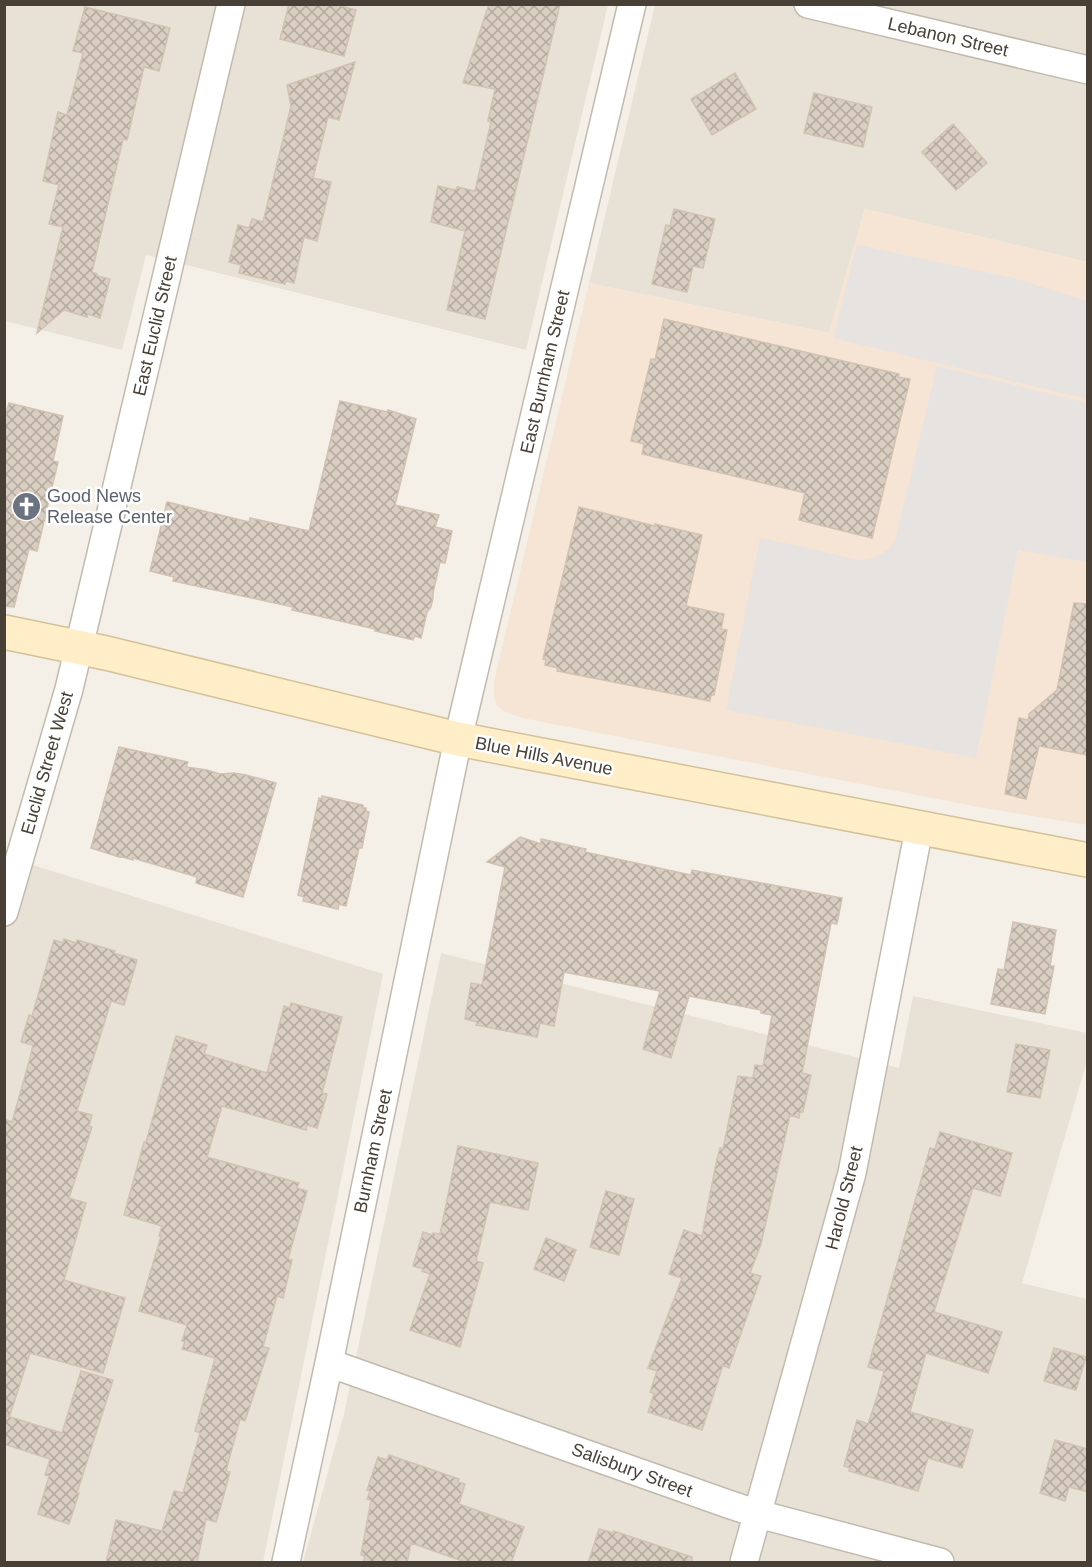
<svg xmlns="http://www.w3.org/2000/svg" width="1092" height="1567" viewBox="0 0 1092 1567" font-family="Helvetica,sans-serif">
	<defs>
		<pattern id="building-cross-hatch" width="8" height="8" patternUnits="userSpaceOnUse" patternTransform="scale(1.5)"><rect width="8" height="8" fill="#d9cec1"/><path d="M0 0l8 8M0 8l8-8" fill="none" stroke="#b2a99e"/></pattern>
	</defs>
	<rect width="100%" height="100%" fill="#f4f0e8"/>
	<path fill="#e8e2d6" d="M5 5H608L526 350 146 255 122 350 5 321Z
		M655 5H1087V262L865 209 829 333 589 283Z
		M4 856 383 974 263 1562H5Z
		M441 953 899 1068 913 996 1087 1033V1061L1022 1283 1087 1299V1562H303L344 1414Z"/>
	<path fill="#f6e5d4" d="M865 209 1087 262V825L973 806 522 718 503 711 496 704 494 697V681L589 283 829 333Z"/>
	<path fill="#e6e3e0" d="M857 245 1014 278 1087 301V399L833 338Z
		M937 366 1087 403V562L1018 550 976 758 726 710 760 538 795 545 858 560 868 559 878 556 889 549 895 540Z"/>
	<path fill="url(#building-cross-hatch)" stroke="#d1c2b1" stroke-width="1.5" d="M289 4H334L356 10 344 56 280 39Z
		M489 4H560L485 319 447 310 465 231 431 222 438 186 456 190 457 187 475 191 491 122 488 121 495 89 463 83Z
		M85 7 170 28 159 71 144 67 127 140 123 139 92 272 97 274V276L110 279 100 318 88 314 87 317 64 310 37 333 63 227 49 224 59 185 43 181 58 112 67 115 83 53 73 51Z
		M355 62 339 120 328 117 313 178 331 182 317 241 304 237 294 283 286 281 285 284 239 273 241 265 229 262 238 225 249 228 252 219 263 222 291 106 287 85Z
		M735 73 756 109 712 135 691 99Z
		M814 93 872 107 863 147 804 133Z
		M953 124 987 163 956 190 922 152Z
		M674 209 715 219 703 268 693 266 687 292 652 284 666 225 670 226Z
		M664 319 899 374 898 377 910 379 872 538 799 520 805 493 642 454 644 444 631 441 651 359 655 360Z
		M340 401 387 412 388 410 416 419 395 505 439 515 435 527 452 531 445 563 440 562 433 593V598L431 607 427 612 421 638 415 636 413 640 375 631V629L292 610 293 607 173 581 174 577 150 571 167 502 249 522 250 518 309 531Z
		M9 403 63 416 53 461 58 462 37 551 29 549 14 607 4 606V420Z
		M579 507 655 526V524L702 535 686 606 724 614 721 629 727 630 714 695H711L710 701 557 671 558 668 545 665 546 660 543 659Z
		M1074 603 1088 604V755L1039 746 1026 799 1005 794 1019 718 1028 720 1029 714 1057 690Z
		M119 747 188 762 186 767 207 770 220 774 234 773 246 775 276 783 243 897 196 883 197 877 133 858V860L119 856V857L91 848Z
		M322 796 363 805V808H366V811L369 812 362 848H359L346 906 339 904 338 909 303 901 304 897 298 895 319 798 322 799Z
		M520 837 541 844V839L586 849 585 852 691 875 692 870 842 898 837 924 831 923 802 1073 811 1075 803 1112H800L799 1118 790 1115 761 1244 750 1273 761 1276 729 1368 723 1365 702 1430 648 1412 654 1394 650 1392 657 1371 648 1368 682 1278 669 1274 680 1241 684 1230 702 1236 717 1159 720 1148 723 1149 738 1076 753 1078 755 1065 763 1066 772 1015 761 1013V1010L689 996 671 1058 643 1049 660 991 564 972 554 1026 540 1023 537 1037 476 1025 477 1022 465 1019 471 983 482 985 505 867 487 862Z
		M1013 922 1056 930 1050 966H1054L1045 1014 991 1004 998 969 1004 970Z
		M64 939 76 943 77 940 115 951 114 953 137 960 124 1005 111 1001 77 1111 92 1115 89 1126 92 1127 69 1198 86 1203 64 1280 125 1298 103 1373 30 1353 10 1415 4 1414V1119L12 1122 30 1058 33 1045 21 1042 29 1015 32 1016 54 940 63 943Z
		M291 1003 342 1017 322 1093 327 1094 317 1128 307 1125 306 1130 222 1106 207 1157 299 1183 297 1188 307 1191 288 1259 292 1260 283 1298 277 1296 263 1347 269 1348 245 1421 240 1419 226 1471 230 1472 220 1509 216 1522 206 1519 197 1563H106L116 1520 162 1531 174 1491 183 1493 200 1433 195 1431 215 1358 182 1349 185 1342 182 1341 187 1325 139 1311 161 1236H159L162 1226 124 1215 144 1142H146L176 1036 207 1045 204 1054 267 1073 284 1006 290 1008Z
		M1016 1044 1050 1050 1040 1098 1007 1092Z
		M940 1132 1012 1153 1000 1196 973 1188 934 1312 1002 1332 988 1373 926 1353 910 1412 973 1430 962 1468 928 1458 918 1491 849 1471 850 1468 844 1466 857 1420 868 1424 877 1397 884 1371 868 1367 930 1148 935 1149Z
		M458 1146 538 1163 528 1210 490 1202 476 1261 483 1263 460 1347 410 1330 430 1274 422 1271 423 1269 413 1266 423 1232 432 1235 433 1233 440 1234Z
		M606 1191 634 1199 619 1255 590 1247Z
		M546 1238 576 1250 564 1281 534 1269Z
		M1054 1348 1086 1357 1076 1390 1044 1381Z
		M81 1371 113 1380 77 1493H79L69 1524 38 1514 49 1476 45 1475 50 1459 4 1444V1415L62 1433Z
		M1055 1440 1088 1449V1492L1069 1487 1065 1501 1040 1493Z
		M389 1455 459 1479 458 1482 465 1484 459 1504 524 1527 511 1563H468L411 1543 407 1563H363L365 1556 361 1555 371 1500 367 1499 370 1491 367 1490 378 1457 387 1460Z
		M599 1529 614 1533V1531L692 1557V1563H588Z"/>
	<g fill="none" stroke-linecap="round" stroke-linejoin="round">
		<defs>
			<path id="minor" d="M808 4 1088 70
				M4 912 69 689 231 4
				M329 1363 728 1504 758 1514 940 1562
				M286 1562 329 1363 458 739 632 4
				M744 1562 852 1173 919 829"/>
			<path id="secondary" d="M4 632 106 653 458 739 1088 860"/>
		</defs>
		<use href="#minor" stroke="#c3baae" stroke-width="30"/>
		<use href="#secondary" stroke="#d4c198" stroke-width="36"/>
		<use href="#minor" stroke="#fff" stroke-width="27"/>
		<use href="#secondary" stroke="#ffeec8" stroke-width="33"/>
	</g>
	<defs>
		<symbol id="church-disc" viewBox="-11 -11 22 22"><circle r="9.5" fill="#6b7280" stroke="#fff"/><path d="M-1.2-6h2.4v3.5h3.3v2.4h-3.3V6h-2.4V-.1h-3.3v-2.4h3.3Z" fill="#fff"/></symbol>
	</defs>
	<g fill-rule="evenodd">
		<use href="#church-disc" x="10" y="490" width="33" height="33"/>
	</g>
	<g text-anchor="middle" stroke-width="5" stroke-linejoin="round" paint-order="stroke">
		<g font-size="18" fill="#484037" stroke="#fff">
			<text transform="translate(948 37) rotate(13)" y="6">Lebanon Street</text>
			<text transform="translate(155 326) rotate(-77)" y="6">East Euclid Street</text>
			<text transform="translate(545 372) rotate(-77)" y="6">East Burnham Street</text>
			<text transform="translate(544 756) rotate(11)" y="6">Blue Hills Avenue</text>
			<text transform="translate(47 763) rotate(-74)" y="6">Euclid Street West</text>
			<text transform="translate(373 1151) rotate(-78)" y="6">Burnham Street</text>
			<text transform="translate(844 1198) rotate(-76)" y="6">Harold Street</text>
			<text transform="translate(632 1470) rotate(20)" y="6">Salisbury Street</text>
		</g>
		<g font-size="18" fill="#5b616d" stroke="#fff" text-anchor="start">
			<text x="47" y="502">Good News<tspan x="47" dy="21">Release Center</tspan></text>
		</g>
	</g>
	<rect width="1092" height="1567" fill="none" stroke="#484037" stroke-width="12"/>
</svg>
